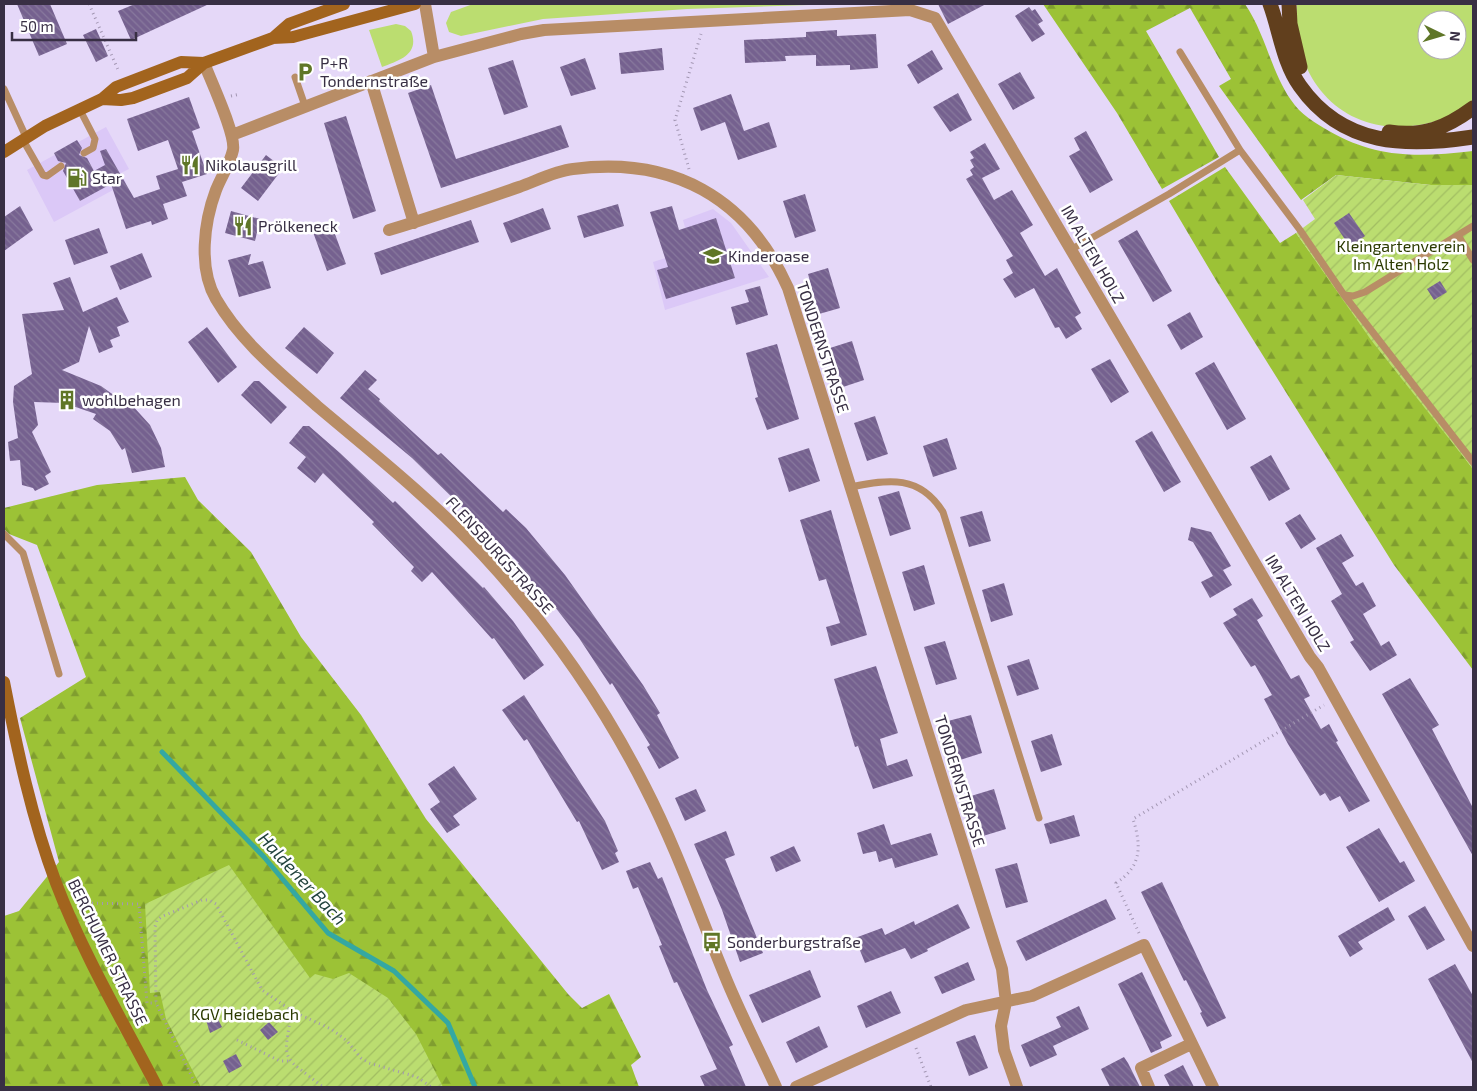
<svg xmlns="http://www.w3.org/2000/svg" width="1477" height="1091" viewBox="0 0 1477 1091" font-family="'Exo 2',sans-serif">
	<defs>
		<pattern id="forest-firs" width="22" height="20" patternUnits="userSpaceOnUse" patternTransform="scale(1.25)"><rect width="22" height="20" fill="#9cc236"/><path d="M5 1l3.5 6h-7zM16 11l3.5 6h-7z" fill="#809e2f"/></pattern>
		<pattern id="garden-furrows" width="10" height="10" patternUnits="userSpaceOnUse" patternTransform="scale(1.25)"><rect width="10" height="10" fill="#bbdd70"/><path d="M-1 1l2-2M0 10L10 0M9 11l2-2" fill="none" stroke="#a2be62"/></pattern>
		<pattern id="building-back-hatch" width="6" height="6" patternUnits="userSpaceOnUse" patternTransform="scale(1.25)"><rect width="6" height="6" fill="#75618f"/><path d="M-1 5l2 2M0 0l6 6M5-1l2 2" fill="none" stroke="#88799d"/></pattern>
	</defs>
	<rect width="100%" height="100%" fill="#e5d8f8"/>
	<path fill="#dbc8f7" d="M106 127 129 169 121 173 126 183 54 222 27 170Z
		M713 209 731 223 769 277 665 310 653 262 691 250 683 220Z"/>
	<path fill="#bbdd70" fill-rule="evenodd" d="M473 4H840L687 9 543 19 461 36 449 32 446 23 451 12Z
		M1297 4H1473V100C1456 116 1434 124 1411 126 1338 134 1290 74 1297 4ZM1427 20H1457V50H1427Z
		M396 24 405 26 411 31C420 54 400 60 382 67L369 30Z"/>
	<path fill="url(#forest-firs)" d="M1043 4H1245C1265 33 1271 71 1291 100 1301 115 1314 122 1329 131 1378 159 1419 157 1473 151V185H1431L1336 175 1301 200 1219 86 1231 79 1190 8 1146 31 1219 157 1162 189 1117 113Z
		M1225 167 1280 243 1296 233 1344 300 1473 469V670L1394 565 1217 282 1169 201Z
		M185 477 198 500 251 552 301 637 361 715 426 819 568 994 582 1008 609 994 641 1057 631 1065 639 1087H4V916L19 911 59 862 20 718 86 677 37 545 9 534 4 529V508L97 485Z"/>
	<path fill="url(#garden-furrows)" d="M1336 175 1431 185H1473V469L1371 340 1296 233 1315 219 1303 200Z
		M229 865 310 978 315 974 333 979 349 973 388 998 416 1034 443 1087H201L166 1019 160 992 150 993 145 904Z"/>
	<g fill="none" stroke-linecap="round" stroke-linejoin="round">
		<path stroke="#34a8a2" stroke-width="5" d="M162 752 264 857 328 933 394 971 448 1023 475 1087"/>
	</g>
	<path fill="url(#building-back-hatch)" d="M17 4H50L67 44 39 56Z
		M135 4H209L131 40 118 11Z
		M938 4H986L948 24Z
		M1029 7 1032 11 1035 9 1043 21 1038 24 1045 34 1032 42 1015 16Z
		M96 29 108 56 96 62 83 35Z
		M837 30V36L876 34 878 68 850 70V65L816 66V55L785 56 786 61 745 63 744 40 806 37V32Z
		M662 48 664 70 621 74 619 53Z
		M932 50 943 69 918 84 907 65Z
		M585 58 596 89 571 96 560 67Z
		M513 60 528 107 504 115 488 68Z
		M1020 72 1035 98 1013 110 998 84Z
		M431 85 456 159 561 125 569 147 441 188 408 93Z
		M958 93 972 120 950 132 933 107Z
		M731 94 744 131 769 122 777 147 738 160 725 122 701 131 693 108Z
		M189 97 200 128 192 131 207 174 182 182 187 196 163 204 168 219 152 225 151 221 126 229 111 184 80 201 63 171 66 163 58 161 54 153 77 140 82 148 79 155 87 158 94 171 105 165 100 151 106 149 134 198 160 189 156 176 178 169 168 140 138 151 127 119Z
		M346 116 376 211 353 219 324 123Z
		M1086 131 1113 180 1090 193 1069 156 1080 150 1074 138Z
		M985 143 1000 169 982 178 994 200 1012 190 1033 225 1020 233 1045 276 1057 268 1081 313 1075 317 1082 329 1066 339 1059 327 1055 328 1034 288 1015 298 1003 279 1013 273 1006 260 1013 256 966 179 973 175 970 170 974 167 970 160 974 158 970 152Z
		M266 155 283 168 258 201 241 188Z
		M805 194 816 231 795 238 783 201Z
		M618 204 624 226 584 238 577 216Z
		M20 206 33 230 4 251V217Z
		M672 206 679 230 716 218 735 278 666 299 657 270 668 267 650 212Z
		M543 208 551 229 511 243 503 223Z
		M231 211 260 219 255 241 225 233Z
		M1349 213 1365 236 1350 247 1334 223Z
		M471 220 479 242 381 275 374 253Z
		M332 226 346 264 327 271 313 232Z
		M99 228 108 253 74 265 65 240Z
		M1137 230 1172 291 1153 302 1118 241Z
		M142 253 152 277 120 290 110 266Z
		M251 254 248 265 263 261 271 288 239 297 228 260Z
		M828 268 840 308 819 314 808 274Z
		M70 277 83 312 117 297 129 322 117 327 120 336 110 340 113 347 99 353 89 326 79 362 62 370 101 386 129 406 131 404 150 425 161 448 165 467 132 473 125 448 122 450 110 431 93 419 96 414 64 403 34 402 38 425 32 432 51 472 45 476 49 484 35 491 33 488 22 485 20 460 10 461 8 442 18 438 13 402 14 386 32 374 22 314 64 310 53 283Z
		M1440 281 1447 292 1434 300 1427 289Z
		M760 286 768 315 736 325 731 307 749 302 745 290Z
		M1190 312 1203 337 1181 350 1167 325Z
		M207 327 237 367 218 383 188 342Z
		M304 327 334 353 317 374 285 348Z
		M852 341 864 380 843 387 830 348Z
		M777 344 799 419 767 430 755 398 758 397 746 353Z
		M1110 359 1129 392 1111 403 1091 369Z
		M1214 362 1246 419 1227 430 1195 373Z
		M365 370 377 380 368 389 380 399 379 401 438 455 441 453 503 512 506 509 526 528 565 575 643 685 660 713 657 715 679 758 659 769 647 747 650 745 612 683 610 685 579 638 545 594 543 595 517 564 519 563 412 458 340 398Z
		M254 381H259L287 407 271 424 241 395Z
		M875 416 888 454 867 461 854 423Z
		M303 426H309L340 453 393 503 395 501 483 588 484 587 513 621 544 665 524 680 494 638 492 639 432 572 422 582 411 571 414 567 372 524 374 522 323 473 315 483 297 468 306 457 289 443Z
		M1152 431 1181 482 1164 492 1135 441Z
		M947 438 957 469 933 477 923 446Z
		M809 448 820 481 789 492 778 458Z
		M1271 455 1290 489 1269 501 1250 467Z
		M899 491 911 529 890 536 878 497Z
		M831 510 867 635 831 646 826 627 840 623 826 579 819 581 800 520Z
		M982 511 991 541 969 547 960 517Z
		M1300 514 1316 539 1301 549 1285 523Z
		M1191 527 1211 532 1231 566 1223 570 1232 585 1210 598 1201 582 1213 576 1193 542 1188 540Z
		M1341 534 1354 556 1342 563 1356 586 1363 582 1376 606 1363 614 1381 646 1389 641 1397 655 1370 671 1350 642 1354 640 1331 601 1342 594 1316 548Z
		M924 565 935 604 914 611 902 572Z
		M1004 583 1013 615 991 622 982 590Z
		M1252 598 1263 616 1257 620 1291 679 1299 675 1310 696 1304 699 1321 729 1329 724 1338 741 1336 742 1370 801 1349 812 1340 796 1330 801 1325 793 1320 796 1288 744 1264 699 1272 695 1255 665 1251 667 1223 623 1237 615 1233 609Z
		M945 641 957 679 936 685 924 647Z
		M1029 659 1039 689 1017 696 1007 666Z
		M876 666 898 733 880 739 887 766 907 759 913 776 873 789 858 746 855 747 834 679Z
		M1410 678 1439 725 1432 729 1473 808V856L1382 694Z
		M524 695 605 821 618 851 615 853 619 862 602 870 579 821 577 822 527 739 524 741 502 710Z
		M971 715 982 753 960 760 948 721Z
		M1052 734 1062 765 1041 772 1031 741Z
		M454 766 477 799 453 816 460 825 447 833 430 809 440 802 428 784Z
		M696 789 706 811 685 821 675 798Z
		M994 789 1006 829 983 836 971 796Z
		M1074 815 1080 836 1050 844 1044 824Z
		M884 824 891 845 931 833 938 855 895 868 892 858 879 862 876 851 863 854 857 833Z
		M1379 828 1400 863 1404 861 1415 881 1379 902 1346 847Z
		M726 831 735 855 725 859 763 953 740 962 722 910 694 844Z
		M794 846 801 861 776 872 770 857Z
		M650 862 658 879 662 877 707 990 733 1045 729 1047 746 1087H705L700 1076 717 1069 677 982 674 983 659 946 662 945 638 887 633 889 626 871Z
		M1017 863 1028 902 1006 908 995 869Z
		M1162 882 1226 1018 1207 1027 1200 1013 1202 1012 1186 980 1184 981 1141 892Z
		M1106 899 1116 919 1026 961 1016 941Z
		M958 904 970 928 927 949 928 951 911 959 905 948 865 963 855 938 882 928 885 935 914 921 915 925Z
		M1425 906 1445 940 1427 950 1408 916Z
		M1388 907 1395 920 1358 942 1363 949 1350 957 1338 936Z
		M968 962 975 980 942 994 934 977Z
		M1455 964 1473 996V1063L1428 979Z
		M810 970 821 997 762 1023 749 995Z
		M1142 972 1172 1036 1160 1042 1162 1048 1151 1053 1118 984Z
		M891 991 901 1013 866 1028 857 1006Z
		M1079 1006 1089 1029 1053 1046 1057 1055 1030 1067 1021 1045 1061 1027 1056 1017Z
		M216 1015 222 1027 210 1033 206 1020Z
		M269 1022 278 1032 268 1040 260 1030Z
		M819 1026 828 1047 796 1063 786 1042Z
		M975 1035 988 1068 969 1076 956 1042Z
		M236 1054 242 1066 229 1073 223 1061Z
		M1124 1057 1128 1063 1140 1087H1110L1101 1069Z
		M1183 1065 1194 1087H1170L1164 1075Z"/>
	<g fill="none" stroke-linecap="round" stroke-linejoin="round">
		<path stroke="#a397b3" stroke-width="3" stroke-dasharray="1 4" stroke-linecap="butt" d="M89 4 119 72
			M231 96 240 94
			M689 169 675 120 701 34
			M77 903 139 904 147 1003H156
			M1139 933 1116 883C1141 867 1142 847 1133 819L1324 705
			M292 1011C282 1065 282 1054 323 1087
			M237 1040 280 1061H289
			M916 1048 931 1087
			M197 1087 156 1003 155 927 157 920 163 916 202 900H209L216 904 262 990 292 1011 331 1029 347 1041 361 1058 369 1063 417 1077 431 1087"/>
		<path stroke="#b88d66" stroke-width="7" d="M1180 52 1240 150
			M295 77 305 106
			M4 89 26 137
			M80 110 95 139 93 148 84 153
			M23 140 43 175 47 176 61 166
			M1473 226 1458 235 1473 260
			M1072 249 1169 194 1240 150 1300 230 1344 295 1473 462
			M1344 295 1353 296 1365 292 1458 235
			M851 487C889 479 920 475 943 512L1039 818
			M4 534 23 553 59 674"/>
		<path stroke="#b88d66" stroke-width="12" d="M425 4 434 57
			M204 63C211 81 236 134 233 150 230 164 221 177 216 190 204 222 198 268 216 299 241 342 280 373 317 406 374 454 432 500 483 555 547 624 602 702 645 787 677 849 700 916 727 981 742 1017 760 1052 776 1087
			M371 81 414 223
			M232 135 434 57 521 34 544 30 910 10 935 18 1310 657 1318 667 1473 946
			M389 230C433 217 476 202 519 187 536 181 555 171 573 169 672 156 747 197 788 288L1002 969 1006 1002 1001 1026 1004 1050 1017 1087
			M796 1087 966 1010 1032 996 1144 945 1213 1087
			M1149 1087 1141 1068 1191 1044"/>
		<path stroke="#a2641e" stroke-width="12" d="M273 38 289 24 344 4
			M102 99 121 100 133 98 187 78 204 63 273 38 293 37 415 4
			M4 152 45 126 102 99 116 87 181 62 204 63
			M4 682C17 749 32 819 56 883 83 954 122 1020 157 1087"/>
		<path stroke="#613f1d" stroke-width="15" d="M1270 4C1280 31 1283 62 1300 86 1343 147 1407 147 1473 137
			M1289 4 1290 24 1300 67
			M1389 132C1423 137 1446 128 1473 108"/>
	</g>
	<defs>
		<symbol id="parking-bare" viewBox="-9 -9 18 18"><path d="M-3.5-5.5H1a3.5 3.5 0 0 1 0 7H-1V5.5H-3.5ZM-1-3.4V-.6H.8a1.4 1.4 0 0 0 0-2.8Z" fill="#5f7627" stroke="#fff" stroke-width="2.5" paint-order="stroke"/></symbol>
		<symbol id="restaurant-bare" viewBox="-9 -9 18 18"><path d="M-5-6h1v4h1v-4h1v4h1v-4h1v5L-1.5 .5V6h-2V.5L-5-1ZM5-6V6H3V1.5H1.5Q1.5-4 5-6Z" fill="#5f7627" stroke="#fff" stroke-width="2.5" paint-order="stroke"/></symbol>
		<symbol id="fuel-bare" viewBox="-9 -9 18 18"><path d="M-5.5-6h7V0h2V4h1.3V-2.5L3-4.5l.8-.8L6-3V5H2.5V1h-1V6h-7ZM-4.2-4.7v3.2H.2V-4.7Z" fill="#5f7627" stroke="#fff" stroke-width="2.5" paint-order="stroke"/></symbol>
		<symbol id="school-bare" viewBox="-9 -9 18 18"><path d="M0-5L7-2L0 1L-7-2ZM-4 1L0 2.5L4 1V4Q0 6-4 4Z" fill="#5f7627" stroke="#fff" stroke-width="2.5" paint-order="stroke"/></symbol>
		<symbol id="building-bare" viewBox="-9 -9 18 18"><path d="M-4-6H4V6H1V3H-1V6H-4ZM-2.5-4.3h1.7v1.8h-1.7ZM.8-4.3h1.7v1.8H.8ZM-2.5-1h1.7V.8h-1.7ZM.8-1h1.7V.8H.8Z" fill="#5f7627" stroke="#fff" stroke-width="2.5" paint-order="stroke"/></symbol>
		<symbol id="bus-bare" viewBox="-9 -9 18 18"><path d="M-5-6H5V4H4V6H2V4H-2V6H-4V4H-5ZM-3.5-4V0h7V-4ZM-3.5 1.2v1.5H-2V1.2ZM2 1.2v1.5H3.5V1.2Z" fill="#5f7627" stroke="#fff" stroke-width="2.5" paint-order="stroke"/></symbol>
	</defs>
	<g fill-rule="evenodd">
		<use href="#parking-bare" x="291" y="58" width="28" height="28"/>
		<use href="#restaurant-bare" x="176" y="151" width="28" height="28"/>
		<use href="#fuel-bare" x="63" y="164" width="28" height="28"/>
		<use href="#restaurant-bare" x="229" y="212" width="28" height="28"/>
		<use href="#school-bare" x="699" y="242" width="28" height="28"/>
		<use href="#building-bare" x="53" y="386" width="28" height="28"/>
		<use href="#bus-bare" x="698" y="928" width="28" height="28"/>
	</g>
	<g text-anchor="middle" stroke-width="5" stroke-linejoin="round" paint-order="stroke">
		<g font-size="16" fill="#382f44" stroke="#fff" text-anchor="start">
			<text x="320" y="69">P+R<tspan x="320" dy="18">Tondernstraße</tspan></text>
			<text x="205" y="171">Nikolausgrill</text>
			<text x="92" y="184">Star</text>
			<text x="258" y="232">Prölkeneck</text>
			<text x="728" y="262">Kinderoase</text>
			<text x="82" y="406">wohlbehagen</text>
			<text x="727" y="948">Sonderburgstraße</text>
		</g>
		<g font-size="16" fill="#2b3a01" stroke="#fff">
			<text x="1401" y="252">Kleingartenverein<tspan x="1401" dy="18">Im Alten Holz</tspan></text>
			<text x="245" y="1020">KGV Heidebach</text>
		</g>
		<g font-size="16" fill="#382f44" stroke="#fff">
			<text transform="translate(1093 254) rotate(60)" y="6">IM ALTEN HOLZ</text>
			<text transform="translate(823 347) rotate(72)" y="6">TONDERNSTRASSE</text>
			<text transform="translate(500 555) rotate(48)" y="6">FLENSBURGSTRASSE</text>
			<text transform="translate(1298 603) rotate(59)" y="6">IM ALTEN HOLZ</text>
			<text transform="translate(960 781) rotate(73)" y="6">TONDERNSTRASSE</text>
			<text transform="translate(108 952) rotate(64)" y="6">BERCHUMER STRASSE</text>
		</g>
		<g font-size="18" font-style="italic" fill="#21423d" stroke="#fff">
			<text transform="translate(302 879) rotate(47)" y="6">Haldener Bach</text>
		</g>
	</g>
	<rect width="1477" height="1091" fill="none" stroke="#382f44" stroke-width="10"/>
	<g transform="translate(1442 35) rotate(95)"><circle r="24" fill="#ffffff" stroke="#afacb4"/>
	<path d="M0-4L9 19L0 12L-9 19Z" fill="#5f7627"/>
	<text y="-8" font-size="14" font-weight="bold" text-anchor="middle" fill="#382f44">N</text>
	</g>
	<path d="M12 32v8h124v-8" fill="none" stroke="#382f44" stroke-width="2.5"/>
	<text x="20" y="32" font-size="15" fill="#382f44" stroke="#ffffff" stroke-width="4" paint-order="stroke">50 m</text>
</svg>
